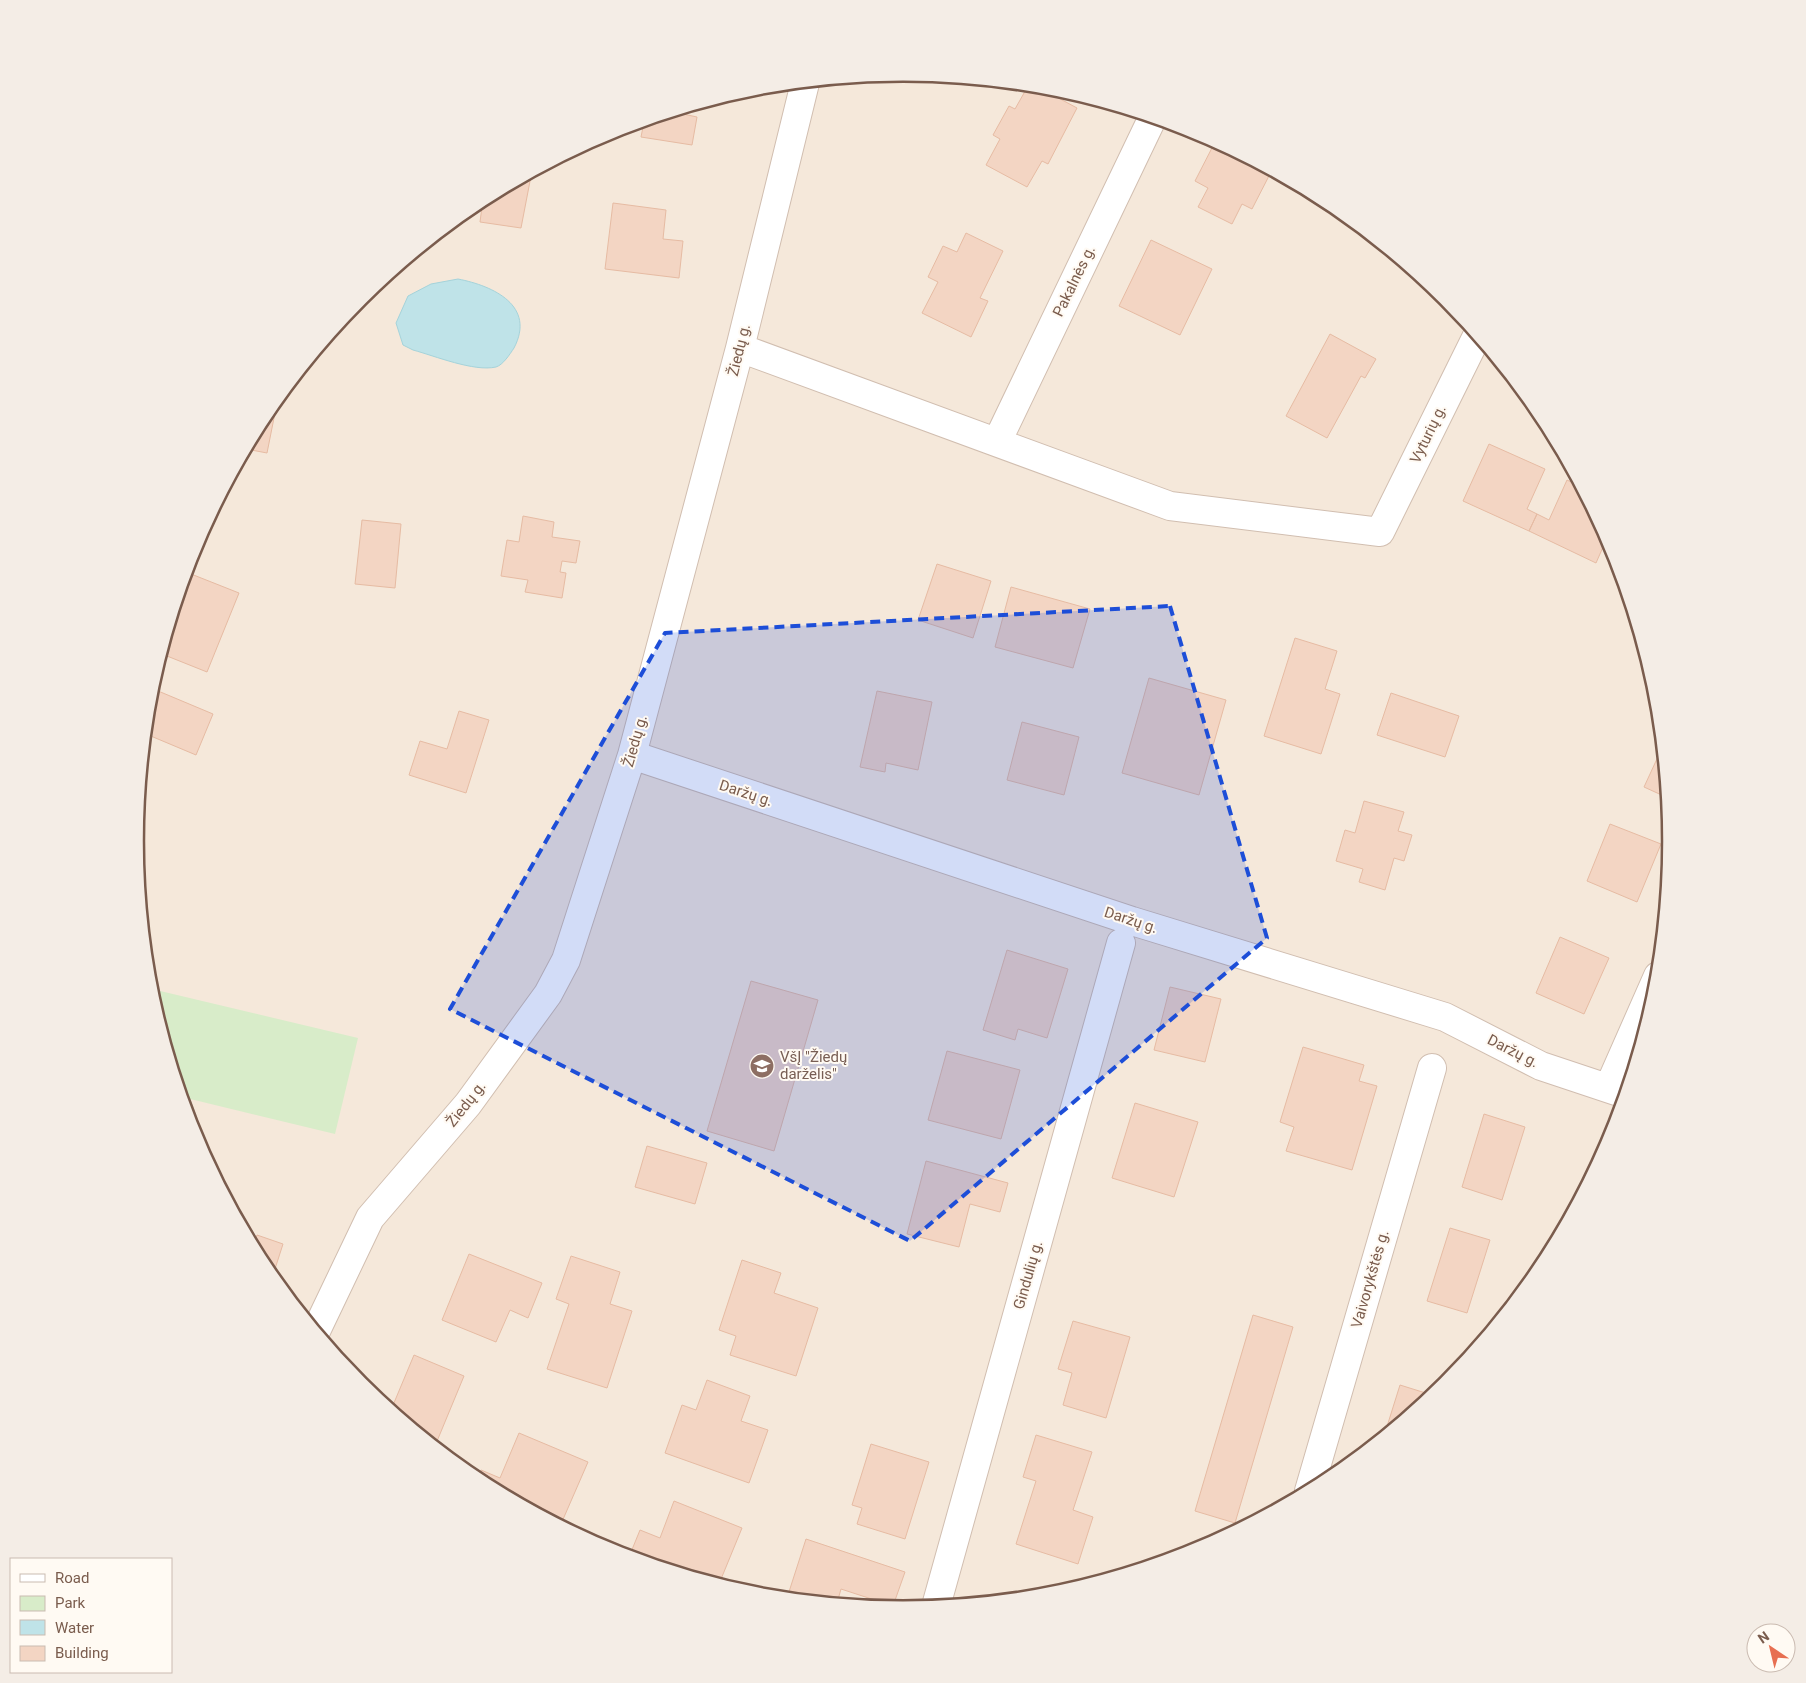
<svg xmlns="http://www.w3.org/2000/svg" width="1806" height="1683" viewBox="0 0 1806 1683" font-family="Roboto,sans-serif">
	<rect width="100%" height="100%" fill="#fdf6ec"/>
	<path fill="#f5e8da" d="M138 842a765 765 0 1 1 1530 0a765 765 0 1 1-1530 0Z"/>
	<path fill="#d8ecc9" d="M156 990 358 1038 335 1134 182 1097 153 1001Z"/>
	<path fill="#bfe3e8" stroke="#a5d3da" d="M458 279C494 286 536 306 514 348 510 354 503 365 496 367 474 372 435 356 413 350L403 345 396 323 408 296 431 284Z"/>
	<path fill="#f3d5c3" stroke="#e6bba3" d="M1028 86 1038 87 1077 108 1048 164 1042 161 1027 187 986 165 1000 139 993 135 1009 106 1015 109Z
		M684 109 683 114 697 117 692 145 641 137 644 122Z
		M1215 142 1271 172 1252 209 1242 204 1232 224 1198 207 1208 188 1195 181Z
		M529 175 531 176 521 228 480 222 483 199Z
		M613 203 666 210 663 239 683 241 679 278 605 269Z
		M966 233 1003 251 980 298 988 301 971 337 922 313 938 282 928 277 943 246 957 252Z
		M1151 240 1212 269 1180 335 1119 306Z
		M1330 334 1376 359 1365 378 1361 376 1327 438 1286 416Z
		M278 398 267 453 246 449 265 415Z
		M1489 444 1545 469 1527 509 1537 514 1529 531 1463 501Z
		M1567 480 1579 486 1607 538 1596 563 1529 531 1537 514 1549 520Z
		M523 516 554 522 552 537 580 541 576 563 562 561 560 572 566 573 562 598 525 592 528 580 501 576 507 540 519 542Z
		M362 520 401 524 395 588 355 584Z
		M937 564 991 581 973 638 918 620Z
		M186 572 239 593 207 672 162 654Z
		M1011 587 1090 609 1073 668 995 647Z
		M1295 638 1337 651 1325 689 1340 694 1321 754 1264 736Z
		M1149 678 1226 700 1199 795 1122 773Z
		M151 688 213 714 196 755 146 734Z
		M877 691 932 702 918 770 886 763 885 772 860 767Z
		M1391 693 1459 716 1445 757 1377 735Z
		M459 711 489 720 466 793 409 775 420 741 447 749Z
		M1022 722 1079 737 1064 795 1007 780Z
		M1662 748 1666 797 1644 787Z
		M1364 801 1404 812 1398 831 1412 835 1404 861 1394 858 1385 890 1359 882 1363 869 1336 861 1345 830 1355 833Z
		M1610 824 1661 844 1637 902 1587 881Z
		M1560 937 1609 958 1584 1014 1536 993Z
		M1007 950 1068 969 1047 1038 1018 1029 1015 1040 983 1030Z
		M751 981 818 1000 774 1151 707 1131Z
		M1170 987 1221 999 1205 1062 1154 1050Z
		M1303 1047 1364 1065 1359 1081 1377 1086 1352 1170 1286 1151 1294 1127 1280 1122Z
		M947 1051 1020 1070 1001 1139 928 1120Z
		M1135 1103 1198 1122 1174 1197 1112 1178Z
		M1484 1114 1525 1127 1502 1200 1462 1187Z
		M647 1146 707 1163 695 1204 635 1187Z
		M926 1161 1008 1183 1000 1212 970 1204 959 1247 907 1234Z
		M1450 1228 1490 1240 1467 1313 1427 1301Z
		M257 1235 283 1244 274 1272 264 1268 253 1246Z
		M469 1254 542 1283 528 1318 510 1310 496 1342 442 1320Z
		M571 1256 620 1272 610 1304 632 1311 607 1388 547 1369 569 1304 556 1299Z
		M742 1260 781 1273 774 1293 818 1308 796 1376 730 1355 736 1336 719 1330Z
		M1253 1315 1293 1327 1235 1523 1195 1511Z
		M1073 1321 1130 1337 1106 1418 1063 1405 1072 1373 1058 1369Z
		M414 1355 464 1376 435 1446 391 1410Z
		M707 1380 750 1396 741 1421 768 1430 749 1483 665 1453 682 1405 696 1410Z
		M1400 1385 1432 1395 1384 1436Z
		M519 1433 588 1462 561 1524 477 1480 481 1470 500 1478Z
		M1036 1435 1092 1452 1073 1510 1093 1517 1078 1564 1016 1544 1036 1481 1023 1477Z
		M871 1444 929 1462 905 1539 857 1524 862 1508 852 1505Z
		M674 1501 742 1528 719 1584 629 1557 640 1530 660 1538Z
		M806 1539 905 1572 893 1606 841 1589 837 1603 787 1598Z"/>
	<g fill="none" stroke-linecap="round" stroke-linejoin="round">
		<defs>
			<path id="street" d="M740 348 1170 506 1380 532 1477 336
				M997 442 1152 119
				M632 755 1132 921 1445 1017 1541 1066 1625 1094
				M1609 1087 1658 976
				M316 1331 370 1218 468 1104 548 994 566 960 632 755 740 348 805 83
				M1309 1491 1432 1068
				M936 1606 1121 943"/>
		</defs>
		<use href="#street" stroke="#d1beb0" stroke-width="30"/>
		<use href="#street" stroke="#fff" stroke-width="28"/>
	</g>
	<path fill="#1d4ed8" fill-opacity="0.2" stroke="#1d4ed8" stroke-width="4" stroke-dasharray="10 6" stroke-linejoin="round" d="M1170 606 1267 938 910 1241 450 1009 665 633Z"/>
	<defs>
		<symbol id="school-disc" viewBox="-11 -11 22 22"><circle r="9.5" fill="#8d6e63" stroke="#fffaf3"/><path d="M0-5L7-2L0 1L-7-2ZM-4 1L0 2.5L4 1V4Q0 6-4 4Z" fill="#fff"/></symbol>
	</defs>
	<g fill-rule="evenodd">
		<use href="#school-disc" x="748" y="1052" width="28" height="28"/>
	</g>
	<g text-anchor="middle" stroke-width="4" stroke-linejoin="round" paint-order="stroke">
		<g font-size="15" fill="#7a5c4d" stroke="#fffaf3">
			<text transform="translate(1074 281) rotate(-64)" y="5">Pakalnės g.</text>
			<text transform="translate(739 350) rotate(-76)" y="5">Žiedų g.</text>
			<text transform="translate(1428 434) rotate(-64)" y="5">Vyturių g.</text>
			<text transform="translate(635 741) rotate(-74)" y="5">Žiedų g.</text>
			<text transform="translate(746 793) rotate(18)" y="5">Daržų g.</text>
			<text transform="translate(1131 920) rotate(18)" y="5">Daržų g.</text>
			<text transform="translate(1513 1051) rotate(27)" y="5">Daržų g.</text>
			<text transform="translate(466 1104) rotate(-52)" y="5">Žiedų g.</text>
			<text transform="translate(1028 1275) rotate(-74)" y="5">Gindulių g.</text>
			<text transform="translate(1370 1279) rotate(-74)" y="5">Vaivorykštės g.</text>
		</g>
		<g font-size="15" fill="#785e54" stroke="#fffaf3" text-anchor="start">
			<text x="780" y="1062">VšĮ "Žiedų<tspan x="780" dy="17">darželis"</tspan></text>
		</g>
	</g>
	<path d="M0 0H1806V1683H0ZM144 841a759 759 0 1 1 1518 0a759 759 0 1 1-1518 0Z" fill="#f4ede6" fill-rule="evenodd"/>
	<path fill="none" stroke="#7a5c4d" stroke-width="2.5" d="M144 841a759 759 0 1 1 1518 0a759 759 0 1 1-1518 0Z"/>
	<rect x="10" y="1558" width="162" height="115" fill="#fffaf3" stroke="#cabbb1"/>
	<rect x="20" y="1574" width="25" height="8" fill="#ffffff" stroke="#cabbb1"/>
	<text x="55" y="1583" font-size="15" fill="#7a5c4d">Road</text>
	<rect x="20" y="1596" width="25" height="15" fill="#d8ecc9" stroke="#cabbb1"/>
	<text x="55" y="1608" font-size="15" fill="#7a5c4d">Park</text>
	<rect x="20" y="1620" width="25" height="15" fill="#bfe3e8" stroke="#cabbb1"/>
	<text x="55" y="1633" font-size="15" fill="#7a5c4d">Water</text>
	<rect x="20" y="1646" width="25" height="15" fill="#f3d5c3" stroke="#cabbb1"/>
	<text x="55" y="1658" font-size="15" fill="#7a5c4d">Building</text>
	<g transform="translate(1771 1648) rotate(325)"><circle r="24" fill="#fffaf3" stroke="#cabbb1"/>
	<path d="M0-4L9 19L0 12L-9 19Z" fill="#e76f51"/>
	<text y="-8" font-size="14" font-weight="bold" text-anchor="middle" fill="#7a5c4d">N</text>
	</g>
</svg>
